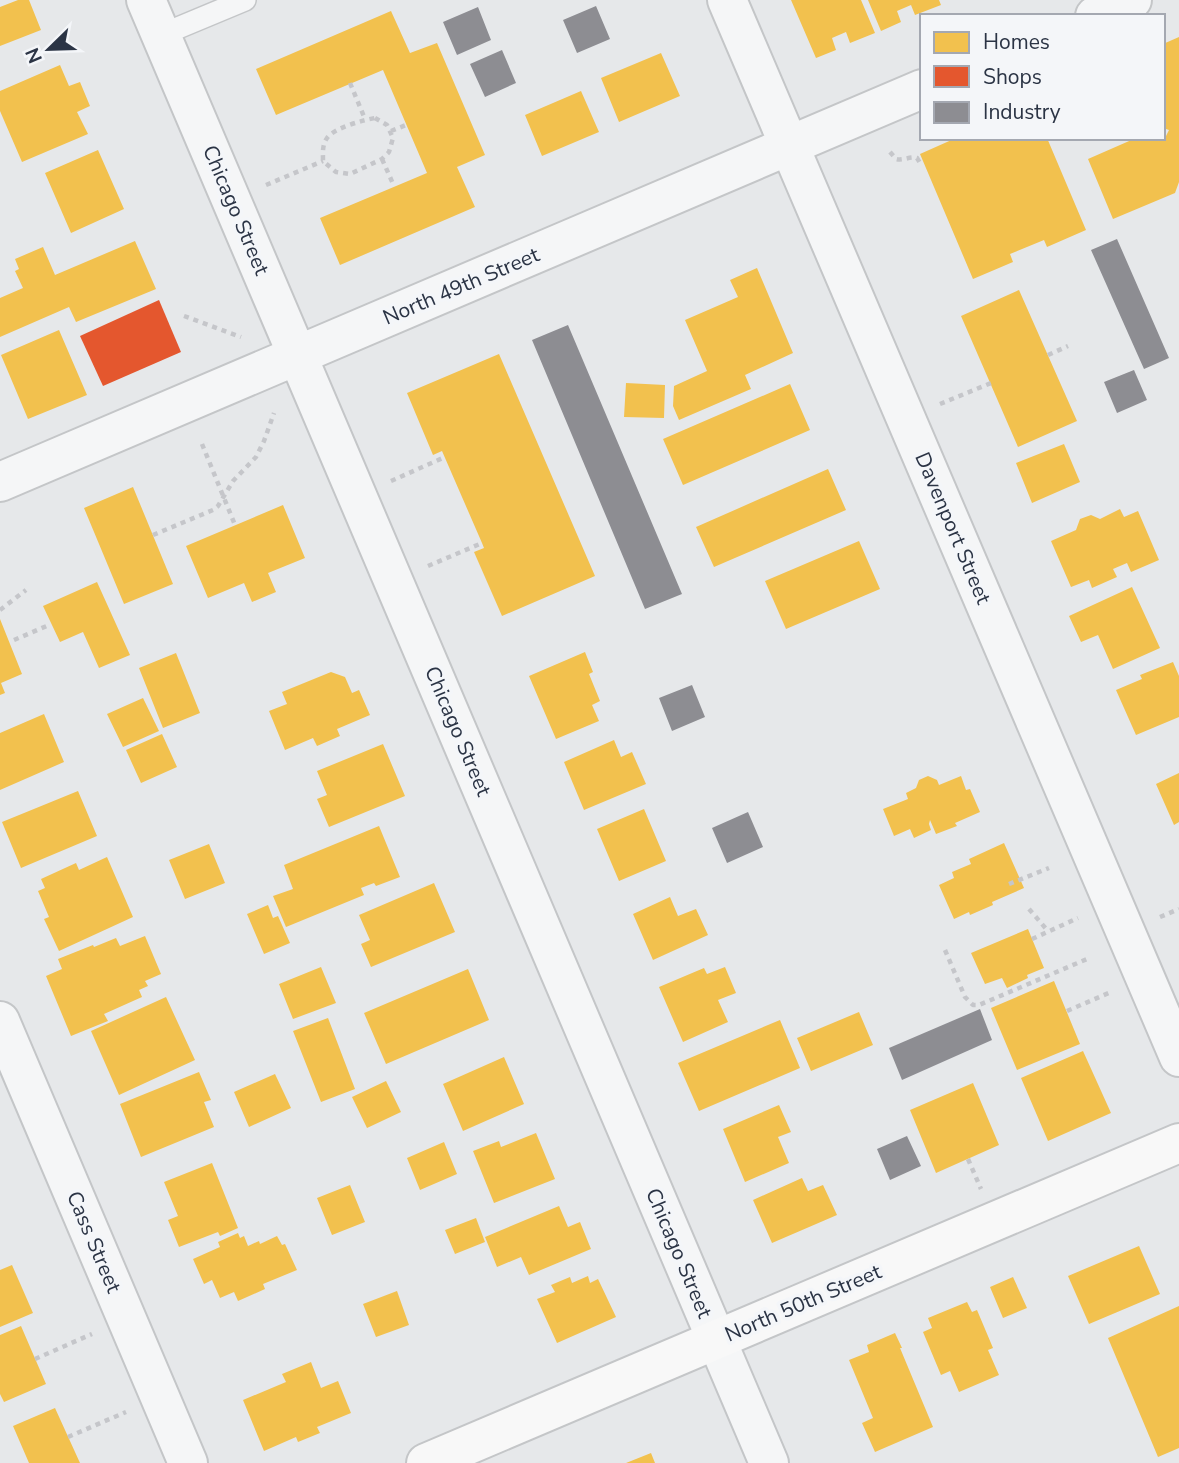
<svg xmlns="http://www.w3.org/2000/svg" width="1179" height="1463" viewBox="0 0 1179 1463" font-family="'Nunito Sans',sans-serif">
	<rect width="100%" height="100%" fill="#e6e8ea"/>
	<path fill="#f2c14e" d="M18 0H29L41 30 0 46V7Z
		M791 0H861L875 33 850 43 846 32 832 38 836 50 816 58Z
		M868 0H939L941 5 915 15 911 5 897 11 901 22 881 31Z
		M391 11 410 53 437 43 485 155 457 167 475 207 340 265 320 218 427 173 383 70 276 115 256 69Z
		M1179 37V182L1175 193 1113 219 1088 159 1136 138H1165L1169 130 1163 128V44Z
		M661 53 680 96 619 122 601 78Z
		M60 65 69 86 80 82 90 106 77 112 88 134 22 162 0 111V91Z
		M581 91 599 132 542 156 525 115Z
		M956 138H1047L1086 230 1047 247 1044 240 1010 254 1013 262 973 279 920 154Z
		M98 150 124 209 71 233 45 173Z
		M135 241 156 289 76 322 69 307 0 337V298L23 288 15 271 19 269 15 259 43 247 55 275Z
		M757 268 793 353 745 375 751 389 679 420 673 406 674 386 707 371 685 320 738 297 730 280Z
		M1019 290 1077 421 1018 447 961 316Z
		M59 330 87 395 28 419 1 355Z
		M499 354 595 576 502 616 474 552 484 548 482 543 442 451 433 455 407 393Z
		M626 383 665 385 664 418 624 417Z
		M790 384 810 430 683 485 663 439Z
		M1064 444 1080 482 1032 503 1016 463Z
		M828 469 846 510 714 567 696 527Z
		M133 487 173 584 124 604 84 508Z
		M283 505 305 558 268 573 276 592 252 602 244 583 208 598 186 546Z
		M1120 509 1124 517 1138 511 1159 560 1131 572 1127 563 1113 569 1117 577 1092 588 1089 580 1071 587 1051 541 1076 530 1080 519 1091 515 1100 519Z
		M859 541 880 589 786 629 765 581Z
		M97 582 130 655 99 668 83 632 60 642 43 606Z
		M1132 587 1160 648 1113 669 1098 635 1081 642 1069 616Z
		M0 619 22 674 1 683 5 693 0 695Z
		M585 652 593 672 589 674 600 701 592 705 599 721 556 739 529 676Z
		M176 653 200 713 163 728 139 668Z
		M1173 662 1179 676V717L1136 735 1116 690 1142 679 1140 675Z
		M331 672 345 677 352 693 359 690 370 715 337 729 340 736 317 746 313 738 285 750 269 711 287 704 282 692Z
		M143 698 159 731 123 747 107 714Z
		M44 714 64 762 0 790V733Z
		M162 734 177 767 141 783 126 750Z
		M614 740 621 757 632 752 646 784 584 810 564 762Z
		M383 744 405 796 329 827 317 799 327 795 317 771Z
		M1179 773V822L1174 825 1156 784Z
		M928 776 937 780 939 785 961 776 966 790 970 789 980 812 955 823 957 826 936 834 930 820 929 824 931 830 914 838 910 829 894 836 883 809 908 799 906 793 916 788 919 780Z
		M78 791 97 836 21 868 2 822Z
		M644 809 666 861 619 881 597 829Z
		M379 826 400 877 376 886 374 883 361 888 364 895 286 927 273 896 293 889 284 865Z
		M1004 843 1024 888 992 902 993 905 970 915 969 912 954 919 939 885 954 878 952 872 971 864 969 859Z
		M209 844 225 883 185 899 169 860Z
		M107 857 133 917 59 951 44 919 49 917 38 891 45 888 41 879 76 863 79 870Z
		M434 883 455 932 371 967 361 944 370 940 359 915Z
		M670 897 678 916 696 909 708 935 653 960 633 914Z
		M268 905 273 918 278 916 290 943 264 954 247 914Z
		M1028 929 1044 968 1027 975 1028 978 1007 988 1002 978 985 984 971 953Z
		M145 936 161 974 145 981 148 986 139 990 142 997 104 1014 108 1021 71 1036 46 976 62 969 58 959 93 945 94 947 116 938 120 946Z
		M321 967 336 1003 293 1019 279 984Z
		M725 967 736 993 718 1000 728 1022 683 1042 659 987 704 968 707 974Z
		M468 969 489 1020 386 1064 364 1013Z
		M1054 981 1080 1044 1017 1070 991 1008Z
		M166 997 195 1060 119 1095 91 1031Z
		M859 1012 873 1045 811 1071 797 1038Z
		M328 1018 355 1089 321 1102 293 1031Z
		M780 1020 800 1068 699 1111 678 1063Z
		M1083 1051 1111 1113 1048 1141 1021 1078Z
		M504 1057 524 1104 463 1131 443 1084Z
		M199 1072 211 1100 204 1102 214 1127 141 1157 120 1104Z
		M275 1074 291 1108 249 1127 234 1092Z
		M386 1081 401 1112 367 1128 352 1097Z
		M973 1083 999 1145 936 1173 910 1110Z
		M779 1105 791 1132 778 1137 789 1163 745 1182 723 1129Z
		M536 1133 555 1179 494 1203 473 1151 499 1141 501 1147Z
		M444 1142 457 1174 420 1190 407 1158Z
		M212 1163 238 1228 220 1236 218 1232 179 1247 168 1220 178 1216 164 1182Z
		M802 1178 808 1191 823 1185 837 1215 772 1243 753 1200Z
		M350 1185 365 1222 332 1235 317 1198Z
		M559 1206 568 1227 580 1222 591 1249 529 1275 521 1257 497 1267 485 1237Z
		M476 1218 485 1242 455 1254 445 1230Z
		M238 1233 240 1238 244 1236 248 1246 259 1241 260 1244 277 1236 282 1245 285 1244 297 1270 263 1284 265 1289 238 1301 234 1292 220 1298 212 1280 204 1284 193 1259 220 1247 218 1242Z
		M1139 1246 1160 1294 1089 1324 1068 1276Z
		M12 1265 33 1313 0 1327V1270Z
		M588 1276 590 1283 598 1279 616 1317 557 1343 537 1299 555 1292 551 1285 570 1277 572 1283Z
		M1013 1277 1027 1308 1003 1318 990 1287Z
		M397 1291 409 1325 376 1337 363 1304Z
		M967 1302 972 1312 977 1310 993 1348 988 1350 999 1375 959 1392 950 1371 941 1375 923 1332 932 1328 928 1318Z
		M1179 1306V1448L1158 1457 1108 1338Z
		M21 1326 46 1384 4 1402 0 1394V1335Z
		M895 1333 902 1348H900L933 1427 875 1452 862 1423 873 1418 849 1360 869 1352 867 1345Z
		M311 1362 321 1388 338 1381 351 1413 317 1427 320 1433 298 1442 296 1437 264 1451 243 1400 286 1382 282 1374Z
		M55 1408 80 1463H29L13 1426Z
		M651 1453 655 1463H626Z"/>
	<path fill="#e4572e" d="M159 300 181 352 103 386 80 336Z"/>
	<path fill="#8d8d92" d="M596 6 610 39 577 53 563 20Z
		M478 7 491 40 457 55 443 22Z
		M502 50 516 83 485 97 470 64Z
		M1117 239 1169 358 1144 369 1091 250Z
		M568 325 682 594 645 609 532 340Z
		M1134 370 1147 400 1117 413 1104 382Z
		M692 685 705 717 672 731 659 698Z
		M748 812 763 847 727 863 712 828Z
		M980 1009 992 1040 902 1080 889 1048Z
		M907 1136 921 1166 890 1180 877 1149Z"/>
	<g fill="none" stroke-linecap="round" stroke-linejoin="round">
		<defs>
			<path id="lane" d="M161 35 245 0"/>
			<path id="street" d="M146 0 769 1463
				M727 0 1179 1057
				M1095 16 1132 0
				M0 482 922 89
				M0 1021 188 1463"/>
			<path id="secondary" d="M426 1463 1179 1143"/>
		</defs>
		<use href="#lane" stroke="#c4c6c8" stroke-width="24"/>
		<use href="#street" stroke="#c4c6c8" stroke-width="42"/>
		<use href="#secondary" stroke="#c4c6c8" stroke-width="42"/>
		<path stroke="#c5c6ca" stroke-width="4.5" stroke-dasharray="5 5" stroke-linecap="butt" d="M350 83 365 119
			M375 118 387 125 393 138 389 152 382 159 350 174 336 172 323 161C323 153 322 145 327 138 334 128 363 120 375 118Z
			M391 131 406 125
			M890 152 896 159C903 161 910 156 917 158L920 163
			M382 159 394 186
			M266 185 323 161
			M184 316 241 337
			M1048 355 1068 346
			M940 404 991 383
			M202 444 235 525
			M391 481 445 457
			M153 535 213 510 218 506 233 481 256 457 264 441 274 413
			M428 566 482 543
			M0 610 26 590
			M14 640 49 625
			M1009 884 1049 868
			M1029 909 1048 931
			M1160 917 1179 909
			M1032 939 1078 918
			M945 950 965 997 973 1005H979L1087 959
			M1067 1011 1111 992
			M968 1159 981 1189
			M35 1359 92 1334
			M68 1437 126 1412"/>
		<use href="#lane" stroke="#f5f6f7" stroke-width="21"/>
		<use href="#street" stroke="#f5f6f7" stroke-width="38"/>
		<use href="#secondary" stroke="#f8f8f8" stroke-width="38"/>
	</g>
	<g text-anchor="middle" stroke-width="7" stroke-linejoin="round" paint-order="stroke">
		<g font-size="21" fill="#2b3445" stroke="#f4f6f9">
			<text transform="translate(236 210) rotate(67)" y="7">Chicago Street</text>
			<text transform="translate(461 286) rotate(-23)" y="7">North 49th Street</text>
			<text transform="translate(953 528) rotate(67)" y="7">Davenport Street</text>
			<text transform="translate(458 731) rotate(67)" y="7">Chicago Street</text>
			<text transform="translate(94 1242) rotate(67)" y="7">Cass Street</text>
			<text transform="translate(679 1253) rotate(67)" y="7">Chicago Street</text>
			<text transform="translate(803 1303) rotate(-23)" y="7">North 50th Street</text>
		</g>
	</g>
	<rect x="920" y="14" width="245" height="126" fill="#f4f6f9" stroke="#a4a8b1" stroke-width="2"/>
	<rect x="934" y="32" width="35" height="21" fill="#f2c14e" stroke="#a4a8b1" stroke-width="2"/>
	<text x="983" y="49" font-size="21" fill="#2b3445">Homes</text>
	<rect x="934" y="66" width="35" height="21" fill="#e4572e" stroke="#a4a8b1" stroke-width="2"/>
	<text x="983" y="84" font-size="21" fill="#2b3445">Shops</text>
	<rect x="934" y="102" width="35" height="21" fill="#8d8d92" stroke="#a4a8b1" stroke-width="2"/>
	<text x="983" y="119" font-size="21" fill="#2b3445">Industry</text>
	<g transform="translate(49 49) rotate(247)" stroke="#f4f6f9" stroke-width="5" paint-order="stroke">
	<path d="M0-5L12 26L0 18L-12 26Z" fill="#2b3445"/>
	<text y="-10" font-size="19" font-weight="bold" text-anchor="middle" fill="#2b3445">N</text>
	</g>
</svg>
